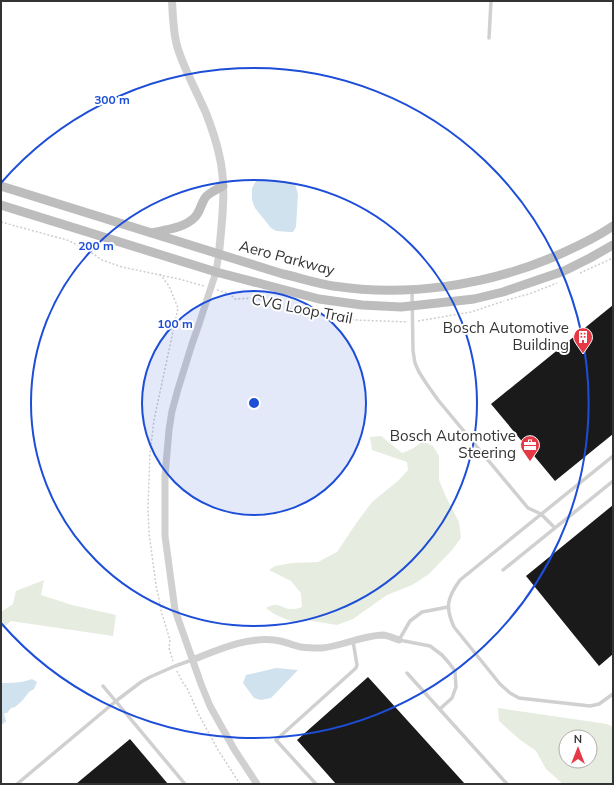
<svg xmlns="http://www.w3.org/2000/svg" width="614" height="785" viewBox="0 0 614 785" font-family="Mulish,sans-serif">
	<rect width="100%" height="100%" fill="#fff"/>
	<path fill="#e6ecdf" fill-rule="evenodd" d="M381 436 402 453 412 449 423 441 433 446 439 456V480L446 497 459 522 461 538 452 550 429 574 412 585 387 595 353 619 337 625 307 620 295 623 274 614 266 608C279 600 281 609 292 609 295 609 300 608 302 607L301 593 291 581 269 570 275 566 292 563 318 562 337 552 355 525 372 502 399 480 408 470 407 462 372 450 370 437Z
		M44 580 41 595 72 605 116 615 113 636 11 621 1 629V612L13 604 16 591Z
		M498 708 607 724 613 727V784H563L546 769 536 751 519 739 499 721ZM566 737H590V761H566Z"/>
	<path fill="#cfe2ee" d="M263 179 295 184 298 194 296 227 293 232H290L276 231 271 228 255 208 252 200V188L256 181Z
		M276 668 298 670 271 698 261 700 254 698 243 683 246 675Z
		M32 679 37 682 34 689 29 692 22 701 15 707 11 708 7 713H5L4 714 6 721 3 724 1 723V683C12 683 22 683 32 679Z"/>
	<path fill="#1a1a1a" d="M613 305V434L555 481 491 404Z
		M613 505V654L599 666 526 576Z
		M368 677 465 784H336L297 740Z
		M130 739 168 784H76Z"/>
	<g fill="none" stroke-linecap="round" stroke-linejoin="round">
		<path stroke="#cdcdcd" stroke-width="1.5" stroke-dasharray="2 2" stroke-linecap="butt" d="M1 222 67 240 86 249 102 260 122 267 179 279 204 286
			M580 273 613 258
			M160 274 169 286 178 308 154 420 150 453 148 507 149 533 156 585 162 614 170 640 169 648 173 661
			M217 290 230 294 235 299 256 298 273 304 320 315 355 320 408 322
			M507 300 529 294 557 283
			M418 321 471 312 504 301
			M177 671 183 683 187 688 199 715 218 750 240 784"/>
		<path stroke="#d0d0d0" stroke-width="3.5" d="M489 38 491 1
			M412 290 413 351 415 363 419 372 426 383 438 400 528 508 541 514 555 528
			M613 456 460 580C447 598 445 607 454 627L500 684 510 693 519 698 590 706 599 704 613 694
			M503 570 613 481
			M407 673 507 784
			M103 686 185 784
			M440 709 452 698 456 687 455 671 449 663 442 655 430 646 399 640 410 621 422 612 448 607
			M17 784 116 701 141 682 150 677 175 666 192 660
			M316 784 276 740 356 668 357 665 353 641"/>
		<path stroke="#d0d0d0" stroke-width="7" d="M219 253 216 272 198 327 192 344 178 389 172 411 169 430 165 476V536L175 610 201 684 210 706 234 749 257 784
			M192 660C218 650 246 637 274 640 284 641 292 645 301 647 308 648 315 648 322 648 342 646 361 636 382 635 387 635 394 638 399 640"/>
		<path stroke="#d0d0d0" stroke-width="8" d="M172 1C173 17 173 34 178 49 185 71 197 92 206 113 211 126 216 140 219 154 227 186 222 220 219 253"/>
		<path stroke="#bdbdbd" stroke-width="9" d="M1 186 283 274C300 278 316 283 333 286 406 297 483 286 551 258 572 249 594 239 613 226
			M1 205 216 272 319 299 362 305 401 307 438 303 474 299 503 292 564 271 590 258 613 245
			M151 233C165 230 185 228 195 217 200 212 201 204 205 198 208 193 218 189 223 186"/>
	</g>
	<circle cx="254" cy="403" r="112" fill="#1d4ed8" fill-opacity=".12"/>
	<g fill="none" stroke="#1d4ed8" stroke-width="2">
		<circle cx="254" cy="403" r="112"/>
		<circle cx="254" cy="403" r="223"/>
		<path d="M1 183A335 335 0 1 1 1 623"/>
	</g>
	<defs>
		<symbol id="building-pin" viewBox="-11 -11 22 30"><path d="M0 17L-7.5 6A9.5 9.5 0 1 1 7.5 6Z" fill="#e63946" stroke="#fff"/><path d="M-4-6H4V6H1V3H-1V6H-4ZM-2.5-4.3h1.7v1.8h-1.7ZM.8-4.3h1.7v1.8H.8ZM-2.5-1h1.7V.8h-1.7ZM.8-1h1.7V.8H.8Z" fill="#fff"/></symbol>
		<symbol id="office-pin" viewBox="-11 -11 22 30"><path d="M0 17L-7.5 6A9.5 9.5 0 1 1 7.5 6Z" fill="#e63946" stroke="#fff"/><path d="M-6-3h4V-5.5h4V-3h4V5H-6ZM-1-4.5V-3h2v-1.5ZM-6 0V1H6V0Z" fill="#fff"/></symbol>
	</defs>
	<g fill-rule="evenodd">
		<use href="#building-pin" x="572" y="326" width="22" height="30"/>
		<use href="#office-pin" x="519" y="434" width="22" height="30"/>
	</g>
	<g text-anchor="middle" stroke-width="4" stroke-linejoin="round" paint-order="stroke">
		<g font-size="15" fill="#333" stroke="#fff">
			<text transform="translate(287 258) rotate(15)" y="5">Aero Parkway</text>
			<text transform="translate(302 309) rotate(11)" y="5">CVG Loop Trail</text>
		</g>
		<g font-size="15" fill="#333" stroke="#fff" text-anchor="end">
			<text x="569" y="333">Bosch Automotive<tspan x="569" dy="17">Building</tspan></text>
			<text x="516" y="441">Bosch Automotive<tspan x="516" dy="17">Steering</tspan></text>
		</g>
	</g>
	<circle cx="254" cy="403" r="6" fill="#1d4ed8" stroke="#fff" stroke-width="2"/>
	<g font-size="12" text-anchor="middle" font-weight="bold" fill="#1d4ed8" stroke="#fff" stroke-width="4" stroke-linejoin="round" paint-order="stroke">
		<text x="112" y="104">300 m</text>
		<text x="96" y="250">200 m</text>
		<text x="175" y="328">100 m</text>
	</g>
	<rect width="614" height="785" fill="none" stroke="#333333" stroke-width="4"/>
	<g transform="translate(578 749)"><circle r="19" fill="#ffffff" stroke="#adadad"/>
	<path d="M0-3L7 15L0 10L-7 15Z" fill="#e63946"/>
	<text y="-6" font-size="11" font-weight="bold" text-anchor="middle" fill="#333333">N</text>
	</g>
</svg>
